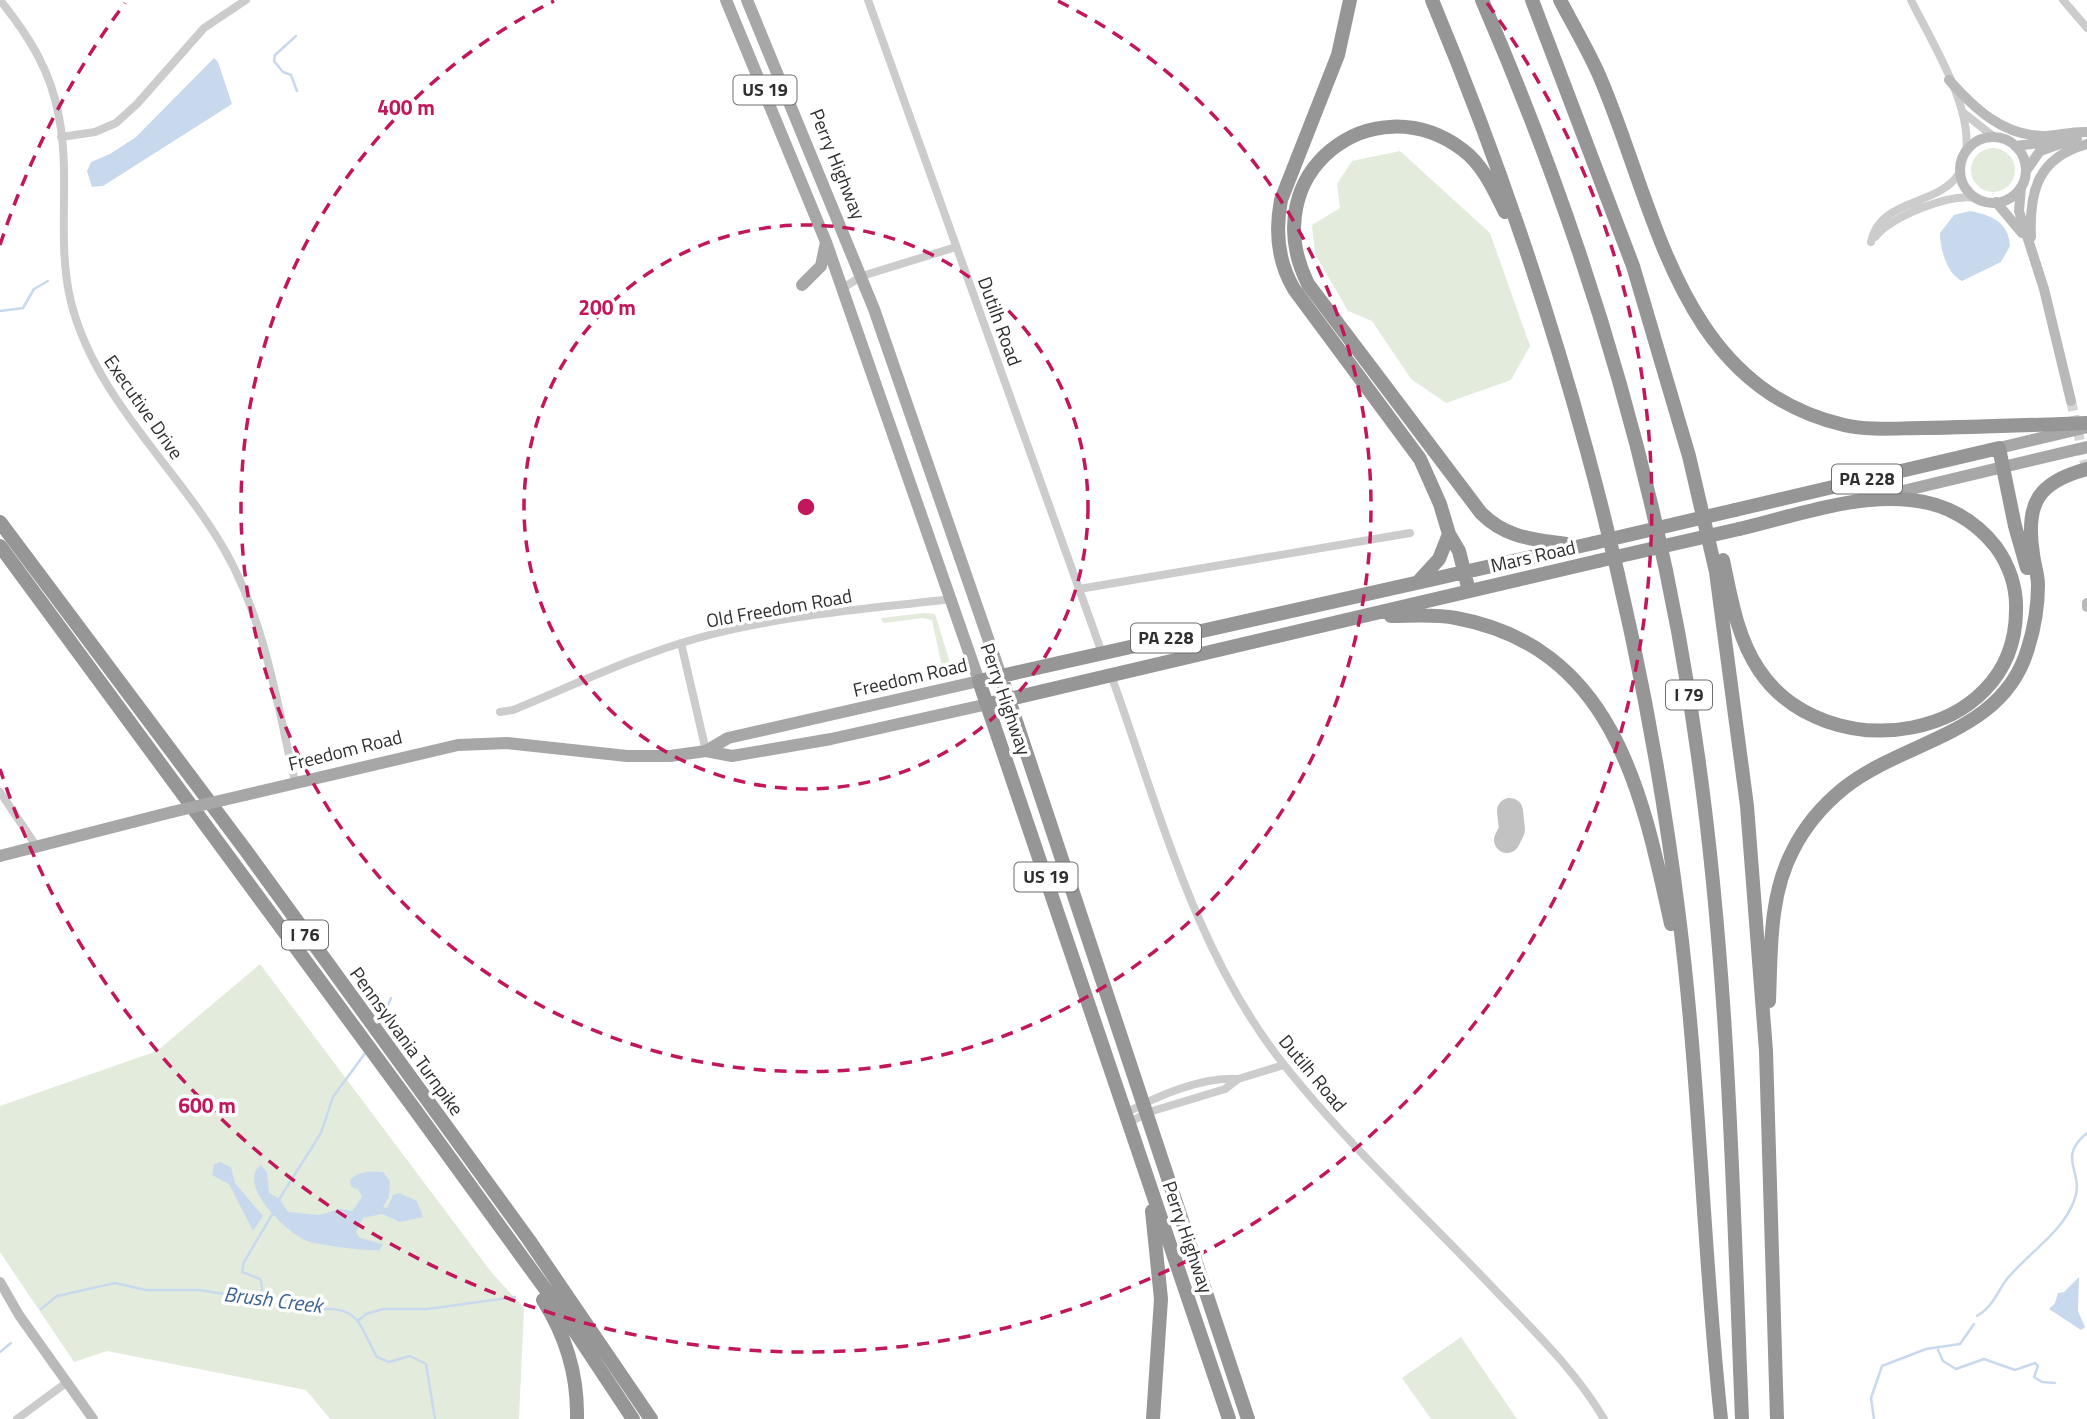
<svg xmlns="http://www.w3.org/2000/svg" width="2087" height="1419" viewBox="0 0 2087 1419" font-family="'Titillium Web',sans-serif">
	<rect width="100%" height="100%" fill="#fff"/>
	<path fill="#e3ecdc" d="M1971 170a22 22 0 1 1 44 0a22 22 0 1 1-44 0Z
		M1400 151 1490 233 1530 346 1511 380 1446 403 1411 379 1372 321 1348 311 1315 254 1312 225 1340 208 1337 184 1352 161Z
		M925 613 935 614 952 669 944 677H936L942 667 932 620 923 618 884 623 881 620V618Z
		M260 964 492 1273 524 1308 519 1419H330L306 1390 107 1351 74 1362 0 1252V1106L157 1051Z
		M1461 1337 1517 1419H1431L1402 1378Z"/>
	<path fill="#c8d9ed" d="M214 58 218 62 232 104 103 186 92 187 87 171 91 162 110 154 136 137Z
		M1970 211C1991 215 2009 222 2010 246L2001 262 1962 281C1947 274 1940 249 1940 233L1954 215Z
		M220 1162 231 1167 235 1183 263 1216 253 1231 229 1184 212 1175 214 1164Z
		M261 1165 267 1172 269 1193 280 1199 288 1212 319 1215 340 1209 352 1211 362 1197 358 1189 351 1187 350 1180C358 1171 371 1171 383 1172L390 1181 389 1197 383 1207 387 1208 393 1195 399 1193 417 1201 423 1217 400 1222 382 1214 363 1218 356 1232 360 1238 383 1244 380 1250C371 1252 321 1245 310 1242 289 1236 235 1184 261 1165Z
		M2079 1277 2078 1311 2085 1327 2081 1330 2049 1309 2055 1303 2058 1293 2064 1292Z"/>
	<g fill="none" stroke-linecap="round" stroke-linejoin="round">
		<path stroke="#c8d9ed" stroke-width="2.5" d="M296 36 275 55 274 61 283 72 291 75 297 91
			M0 311 23 308 34 289 48 281
			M380 1024 391 998
			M278 1201 321 1133 333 1097 366 1052
			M257 1302C262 1293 264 1288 260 1279L242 1272 244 1262 273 1213
			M41 1309 57 1296 115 1283 146 1290H200L316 1310C359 1304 359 1325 377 1357L389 1362 410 1356 426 1364 435 1419
			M1977 1316C1993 1307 1997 1292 2007 1279 2028 1253 2062 1233 2074 1201 2086 1172 2055 1159 2087 1133
			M359 1320 366 1314 383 1309H427L515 1297
			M1938 1350 1943 1361 1956 1369 1984 1359 2015 1370 2035 1363 2038 1366 2034 1377 2042 1382 2055 1383
			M0 1352 11 1343
			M1874 1419 1871 1398 1882 1366 1926 1349 1960 1344 1974 1324"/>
		<path stroke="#c2c2c2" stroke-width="26" d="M1507 840 1512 830 1510 811"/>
		<path stroke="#d5d5d5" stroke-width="10" stroke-dasharray="10 5" stroke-linecap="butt" d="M2071 401 2087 472"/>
		<path stroke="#ccc" stroke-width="8" d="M0 0C29 36 51 71 59 117 71 178 56 241 71 302 95 398 176 466 224 549 265 620 277 703 295 782
			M868 0 1102 653
			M1911 0C1931 41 1972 105 1966 151
			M2063 0 2087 28
			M1965 114 1994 137
			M61 137 95 132 116 123 137 104 204 28 246 0
			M1875 237C1892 216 1950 193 1976 198
			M1871 242C1880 197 1940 207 1960 172
			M843 288 862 276 956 247
			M1079 589 1410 533
			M681 643 706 751
			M1111 675C1159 808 1195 954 1285 1066 1348 1145 1425 1216 1495 1290 1534 1331 1575 1370 1604 1419
			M500 712 513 710C574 685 634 656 698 638 780 615 867 609 952 599
			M0 792 37 847
			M1126 1113C1157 1096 1203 1076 1238 1079
			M1129 1123 1146 1113 1225 1089 1238 1079 1284 1065
			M17 1419 66 1383"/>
		<path stroke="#b9b9b9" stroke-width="10" d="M1949 80C1974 108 2002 135 2042 136 2057 136 2072 131 2087 132
			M1960 170a33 33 0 1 1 66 0a33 33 0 1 1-66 0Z
			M2015 146 2050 142
			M2026 171 2040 151 2077 138
			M2021 187 2019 211 2044 289 2071 401
			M1996 202 2022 233
			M2031 237C2029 191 2038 157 2087 144
			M2087 603V607
			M0 1282 19 1315 93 1419"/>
		<path stroke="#a7a7a7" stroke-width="12" d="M747 0 874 309 1001 676
			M802 285 821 266 826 242
			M1999 448 2087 427
			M1882 496 2087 447
			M706 751 728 738 979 681 826 242 726 0
			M245 795 458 745 507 743 627 756H670L706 751 732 756 831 739 988 704
			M0 856 172 812"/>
		<path stroke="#969696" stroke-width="14" d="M1350 0 1338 55 1281 200C1275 231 1278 262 1294 289L1420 459 1440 504 1449 534 1459 551 1469 591
			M1432 0C1554 292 1640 602 1679 916 1700 1083 1703 1252 1721 1419
			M1482 0C1586 240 1663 496 1698 756 1729 976 1733 1198 1742 1419
			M1532 0 1633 266 1689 456 1716 572 1747 806 1766 1051 1777 1419
			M1560 0C1573 25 1588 50 1599 75 1657 209 1677 386 1844 425 1870 431 1897 428 1923 428 1978 427 2032 425 2087 423
			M1505 212C1494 190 1483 165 1463 150 1373 82 1253 173 1308 284L1481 513C1506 538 1532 539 1566 544
			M1735 510 1999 448 2015 526 2027 568
			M0 522 244 848 529 1240 651 1419
			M0 546 416 1111 562 1312 633 1419
			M1723 560C1731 598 1737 637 1759 670 1826 770 2015 743 2016 611 2017 588 2009 565 1996 547 1975 520 1945 503 1910 500 1854 494 1794 516 1739 529
			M1419 581 1439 559 1449 534
			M1391 616C1412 616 1435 614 1456 618 1613 647 1642 791 1671 924
			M1001 676 1248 1419
			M988 704 1598 561
			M1769 1001C1771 951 1769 895 1793 850 1805 826 1823 805 1844 788 1906 739 2003 735 2028 648 2034 629 2038 604 2038 585 2038 575 2034 564 2033 554 2025 503 2038 482 2087 469
			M1152 1211 1161 1299 1153 1419
			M543 1300C566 1336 578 1376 577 1419
			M1229 1419 979 681 1594 543"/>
		<path stroke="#a7a7a7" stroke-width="12" d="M172 812 245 795"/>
		<path stroke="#969696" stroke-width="14" d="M1594 543 1735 510
			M1598 561 1739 529"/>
	</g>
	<g fill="none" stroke="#c2185b" stroke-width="3.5" stroke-dasharray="12 9">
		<circle cx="806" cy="507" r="282"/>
		<path d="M1058 1A565 565 0 1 1 554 1"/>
		<path d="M0 245A847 847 0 0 1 125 3M1487 3A847 847 0 1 1 0 769"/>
	</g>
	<g text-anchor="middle" stroke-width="7" stroke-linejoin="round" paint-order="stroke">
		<g fill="#fff" stroke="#6d6d6d" stroke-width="2">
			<rect x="733.5" y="75.5" width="63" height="29" rx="5"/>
			<rect x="1832" y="464.5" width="70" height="29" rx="5"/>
			<rect x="1131" y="623.5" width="70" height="29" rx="5"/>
			<rect x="1666" y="680.5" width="46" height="29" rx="5"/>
			<rect x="1014.5" y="862.5" width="63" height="29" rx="5"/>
			<rect x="282" y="920.5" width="46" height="29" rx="5"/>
		</g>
		<g font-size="18" font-weight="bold" fill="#2f2f2f">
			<text x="765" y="96">US 19</text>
			<text x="1867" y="485">PA 228</text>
			<text x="1166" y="644">PA 228</text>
			<text x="1689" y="701">I 79</text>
			<text x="1046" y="883">US 19</text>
			<text x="305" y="941">I 76</text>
		</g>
		<g font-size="19" fill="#2f2f2f" stroke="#fff">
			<text transform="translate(838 164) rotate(68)" y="7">Perry Highway</text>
			<text transform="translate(1000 321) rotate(70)" y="7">Dutilh Road</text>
			<text transform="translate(144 407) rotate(55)" y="7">Executive Drive</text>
			<text transform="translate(1533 556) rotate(-13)" y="7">Mars Road</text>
			<text transform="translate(779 608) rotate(-10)" y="7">Old Freedom Road</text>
			<text transform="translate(910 677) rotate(-13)" y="7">Freedom Road</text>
			<text transform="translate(1006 699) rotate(71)" y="7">Perry Highway</text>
			<text transform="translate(345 750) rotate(-14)" y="7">Freedom Road</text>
			<text transform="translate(407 1041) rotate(54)" y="7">Pennsylvania Turnpike</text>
			<text transform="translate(1313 1073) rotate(50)" y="7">Dutilh Road</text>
			<text transform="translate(1188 1237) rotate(71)" y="7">Perry Highway</text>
		</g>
		<g font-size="21" font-style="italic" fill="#3a6393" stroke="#fff">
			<text transform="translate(273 1300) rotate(7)" y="7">Brush Creek</text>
		</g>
	</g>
	<circle cx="806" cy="507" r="10" fill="#c2185b" stroke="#fff" stroke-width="3.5"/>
	<g font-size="21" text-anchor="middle" font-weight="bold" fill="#c2185b" stroke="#fff" stroke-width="7" stroke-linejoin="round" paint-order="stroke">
		<text x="406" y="115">400 m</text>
		<text x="607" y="315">200 m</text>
		<text x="207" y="1113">600 m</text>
	</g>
</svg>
